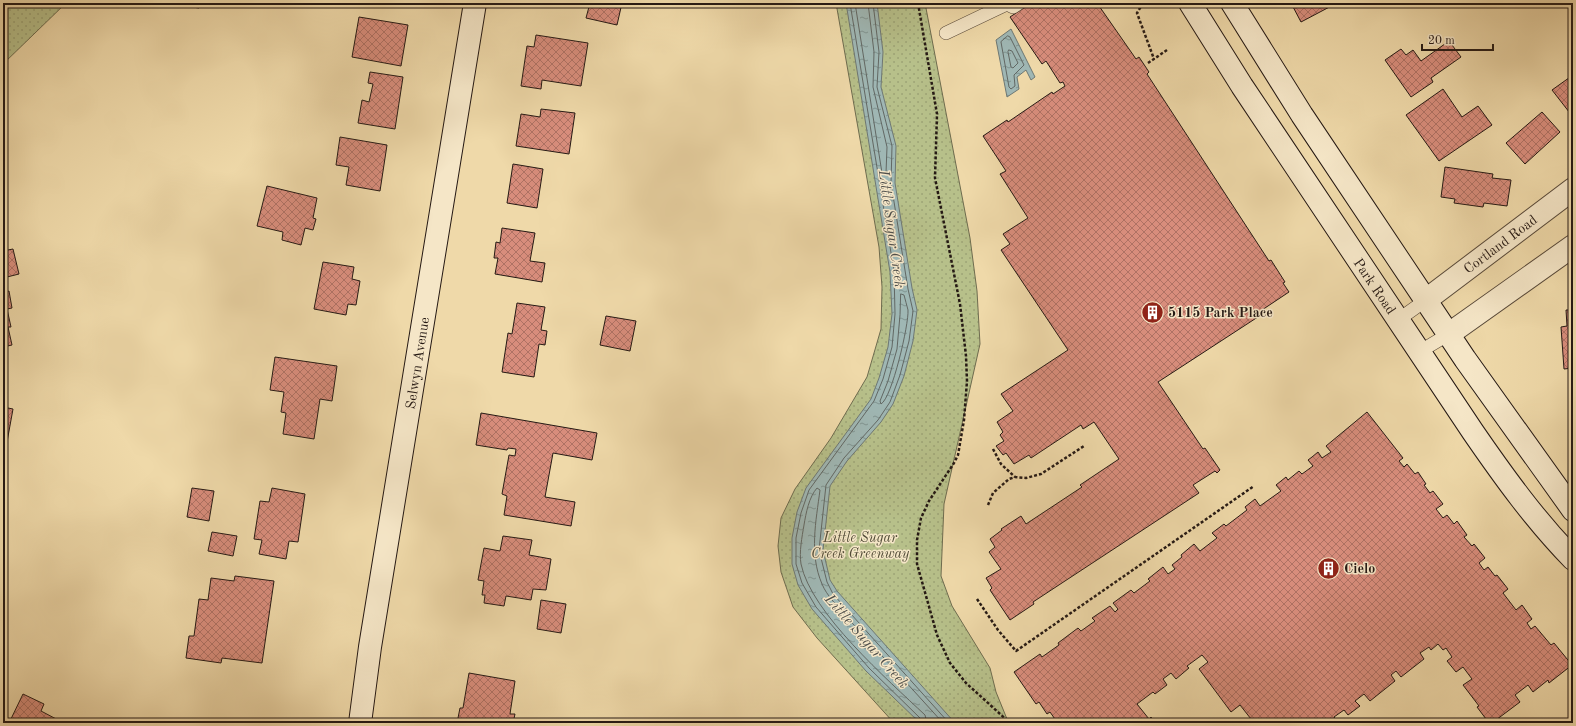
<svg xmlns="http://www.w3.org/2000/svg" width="1576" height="726" viewBox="0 0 1576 726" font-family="'Old Standard TT',serif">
	<defs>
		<pattern id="green-dots" width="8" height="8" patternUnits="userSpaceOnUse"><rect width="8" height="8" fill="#b7c08a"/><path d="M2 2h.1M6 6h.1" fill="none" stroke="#9da476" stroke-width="1.8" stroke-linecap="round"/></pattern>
		<pattern id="water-ripples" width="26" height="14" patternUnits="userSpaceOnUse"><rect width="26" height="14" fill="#9fb7b4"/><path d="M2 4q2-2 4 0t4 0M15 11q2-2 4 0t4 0" fill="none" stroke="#819491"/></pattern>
		<pattern id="building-cross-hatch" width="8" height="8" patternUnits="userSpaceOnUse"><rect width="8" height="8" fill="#d88d7c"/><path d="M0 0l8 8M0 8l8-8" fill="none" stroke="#af7264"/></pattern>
	</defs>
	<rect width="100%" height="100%" fill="#efd9a9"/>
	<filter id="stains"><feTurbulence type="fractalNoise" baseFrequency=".005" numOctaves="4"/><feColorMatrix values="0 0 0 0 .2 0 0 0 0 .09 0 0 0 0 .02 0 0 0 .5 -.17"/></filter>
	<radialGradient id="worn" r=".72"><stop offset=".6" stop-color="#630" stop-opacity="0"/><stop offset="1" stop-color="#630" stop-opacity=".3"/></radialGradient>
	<path fill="url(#green-dots)" stroke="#6e6c4f" d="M3 3H66L3 64Z
		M836 3H925L970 238 977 291 980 344 944 504 941 576 952 606 990 668 996 692 1007 719 1011 723H894L817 638 793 607 781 572 778 546 781 518 795 489 831 438 867 377 881 329 882 287 879 247Z"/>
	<path fill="url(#water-ripples)" stroke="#6e7874" d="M846 3H877L883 52 881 87 896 146 895 183 912 288 917 310 913 341 904 376 893 404 881 422 847 461 830 486 823 550 830 580 837 591 955 723H920L866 671 812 609 798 585 792 564V538L797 512 806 488 871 399 879 378 888 347 892 314 890 272Z
		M1011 29 1035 77 1031 80 1026 70 1017 77 1019 89 1007 97 996 40Z"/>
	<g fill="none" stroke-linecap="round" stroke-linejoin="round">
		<path stroke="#626864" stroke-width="1" d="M850 3 894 271 895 314 892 347 883 379 874 401 809 490 801 513 796 538V564L802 583 816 607 869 668 921 719 922 723
			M855 3 882 173 885 175 886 173 887 147 873 87 874 52 868 3
			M873 3 879 52 877 87 892 146 891 183 908 289 913 311 909 341 900 375 890 402 878 420 844 458 826 485 819 550 827 582 833 594 949 723
			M1008 36 1010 37 1024 65 1014 75 1015 86 1011 89 1009 87 1001 42Z
			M1009 50 1012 51 1018 63 1013 68 1011 67 1008 52Z
			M901 294 904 295C905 300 907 305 908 310 909 324 892 398 881 404L880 401 888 381 897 349 900 315Z
			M927 723 925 715C888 680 811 613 801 564 799 552 802 537 804 525 806 513 809 497 817 488L820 490C816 521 809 554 822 584 827 596 836 604 844 614L943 723"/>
	</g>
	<path fill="url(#building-cross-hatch)" stroke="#251914" d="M165 3H200L199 8Z
		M590 3H622L617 25 586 18Z
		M1031 3H1097L1136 59 1139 57 1149 72 1147 74 1269 261 1271 260 1285 282 1283 283 1289 292 1262 310 1264 313 1158 382 1203 449 1205 448 1220 470 1217 473 1215 471 1193 485 1199 493 1033 602 1034 604 1010 620 990 590 992 588 986 578 1001 569 989 552 995 547 990 539 1002 530 1001 529 1021 516 1026 524 1082 487 1080 485 1119 459 1094 422 1083 429 1081 425 1031 458 1029 455 1014 464 1006 453 1003 455 996 446 1004 441 1000 435 1003 432 997 422 1013 411 1001 394 1068 350 1001 250 1010 244 1003 234 1028 218 1000 174 1006 171 983 136 1007 120 1008 122 1052 92 1053 94 1065 86 1063 82 1060 83 1046 61 1042 64 1010 17Z
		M1291 3H1337L1301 22Z
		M359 17 408 25 401 66 352 57Z
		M536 35 588 43 581 86 542 80 541 89 521 86 527 46 534 47Z
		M1449 41 1461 57 1431 78 1433 82 1411 97 1385 60 1401 49 1406 55 1413 50 1421 61Z
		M370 72 403 77 395 129 358 123 362 100 369 102 373 84 368 83Z
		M1573 75V117L1552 90Z
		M1443 89 1462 117 1478 106 1492 125 1439 161 1406 115Z
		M541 109 575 113 569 154 516 146 521 114 540 117Z
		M1542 112 1560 132 1525 164 1506 143Z
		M340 137 387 145 380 191 346 185 349 167 336 165Z
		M513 164 543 169 537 208 507 203Z
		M1445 167 1493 174 1492 178 1511 180 1507 206 1484 203 1483 207 1454 203 1455 199 1441 197Z
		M267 186 317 198 313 218 316 219 313 230 305 228 301 245 282 240 283 232 257 226Z
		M502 228 535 233 530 261 545 263 542 282 495 274 498 258H494L496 242 500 243Z
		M13 249 19 274 3 278V251Z
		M323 262 354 267 352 279 360 281 356 305 348 304 346 315 314 309Z
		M9 291 12 308 7 309 11 327H8L12 345 3 347V293Z
		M517 303 545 307 541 330 547 331 545 345 539 344 534 377 502 372 508 333 512 334Z
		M1566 310H1573V368L1564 369 1561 327 1567 326Z
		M606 316 636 321 630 351 600 345Z
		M275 357 337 366 332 401 320 399 314 439 283 434 286 413 281 412 284 392 270 390Z
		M3 407 13 409 7 442H3Z
		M1367 412 1403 458 1399 461 1404 467 1407 464 1415 474 1418 472 1426 484 1424 485 1430 493 1433 491 1443 504 1436 509 1443 518 1447 515 1454 524 1457 521 1467 535 1464 537 1472 546 1474 544 1485 558 1479 563 1484 570 1488 567 1495 576 1497 575 1508 589 1503 593 1516 610 1522 605 1532 619 1527 623 1531 629 1535 626 1551 645 1554 643 1572 665 1549 683 1548 680 1533 692 1528 685 1515 695 1520 702 1492 723H1489L1477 707 1479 706 1463 685 1472 679 1463 667 1456 672 1447 661 1452 657 1446 648 1443 650 1438 644 1431 650 1429 647 1420 653 1424 659 1401 677 1396 671 1391 675 1395 681 1370 701 1364 694 1355 701 1360 706 1348 715 1344 710 1334 717 1339 723H1247L1251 719 1240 705 1231 712 1199 669 1208 662 1202 655 1187 666 1189 668 1176 679 1171 673 1163 679 1167 685 1155 694 1153 692 1137 704 1149 719 1151 717 1156 723H1055L1057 722 1050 712 1047 714 1039 702 1036 704 1014 672 1040 654 1042 657 1059 645 1058 643 1078 628 1081 631 1095 621 1092 618 1110 606 1115 612 1118 609 1113 603 1131 590 1134 593 1150 581 1148 579 1163 567 1168 574 1175 569 1172 565 1182 557 1181 555 1194 544 1200 551 1217 538 1212 533 1224 524 1226 526 1247 510 1245 507 1255 499 1260 506 1281 491 1276 485 1286 477 1288 480 1299 471 1302 474 1313 466 1308 460 1312 457 1318 452 1322 458 1331 452 1326 446Z
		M481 413 597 433 592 460 553 453 545 497 575 502 571 526 504 515 507 496 502 494 509 455 515 456 516 449 508 448 507 450 476 445Z
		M192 488 214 491 209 521 187 517Z
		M272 488 305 494 298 542 289 541 286 559 259 554 262 540 254 539 260 501 269 502Z
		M212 532 237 536 233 556 208 551Z
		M503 536 532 540 529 555 551 559 546 590 533 589 531 600 506 596 504 606 484 603 485 595H482L484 581 478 580 484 548 500 551Z
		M235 576 274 581 262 663 222 658 221 663 186 658 189 636H194L199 599 208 600 211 578 234 581Z
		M541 600 566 604 561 633 537 629Z
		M469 673 515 681 510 714H515L513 723H457L460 708H463Z
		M23 694 44 704 41 711 60 721 59 723H9Z
		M567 720 583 723H566Z"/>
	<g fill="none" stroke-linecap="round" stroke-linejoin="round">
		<defs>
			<path id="lane" d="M946 33 1007 4 1013 7 1019 3
				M1398 320 1426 300
				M1419 352 1449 334"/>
			<path id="street" d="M1426 300 1573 189
				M1449 334 1573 246"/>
			<path id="secondary" d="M1190 3 1242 86 1473 432C1504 477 1535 520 1573 559
				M1232 3 1302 115 1465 359 1573 510
				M360 723 370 647 475 3"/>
		</defs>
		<use href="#lane" stroke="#584939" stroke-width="14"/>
		<use href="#street" stroke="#584939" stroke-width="24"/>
		<use href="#secondary" stroke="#251914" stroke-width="24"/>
		<path stroke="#251914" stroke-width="2.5" stroke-dasharray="3 2" stroke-linecap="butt" d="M918 3 937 114 935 178 960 304 966 356 967 381 964 420 958 455 954 463 929 501 921 518 917 540V564L937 635 950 663 966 683 1010 723
			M1143 3 1137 13 1154 59
			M1148 63 1167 50
			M993 449 1001 464 1015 477
			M988 505 993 493 1009 479 1015 477 1026 478 1041 474 1084 446
			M977 599 998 630 1016 651 1254 486"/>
		<use href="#lane" stroke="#f5e6c7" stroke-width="13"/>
		<use href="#street" stroke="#f5e6c7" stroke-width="22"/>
		<use href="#secondary" stroke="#f5e6c7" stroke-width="22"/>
	</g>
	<defs>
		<symbol id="building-disc" viewBox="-11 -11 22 22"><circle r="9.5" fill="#8f2418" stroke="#f5e6c7"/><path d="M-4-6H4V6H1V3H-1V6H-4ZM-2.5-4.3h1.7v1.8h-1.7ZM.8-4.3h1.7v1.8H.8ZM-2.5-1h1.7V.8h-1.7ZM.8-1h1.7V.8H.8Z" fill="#fff"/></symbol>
	</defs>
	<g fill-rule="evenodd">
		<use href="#building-disc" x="1140" y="300" width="25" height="25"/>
		<use href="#building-disc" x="1316" y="556" width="25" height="25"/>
	</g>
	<g text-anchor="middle" stroke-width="3" stroke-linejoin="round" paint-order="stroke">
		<g font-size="14" fill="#251914" stroke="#f5e6c7">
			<text transform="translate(1500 244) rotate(-37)" y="5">Cortland Road</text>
			<text transform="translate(1375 286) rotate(56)" y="5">Park Road</text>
			<text transform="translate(417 363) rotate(-81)" y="5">Selwyn Avenue</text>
		</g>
		<g font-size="14" font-weight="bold" fill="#251914" stroke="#f5e6c7" text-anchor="start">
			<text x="1168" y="317">5115 Park Place</text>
			<text x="1344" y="573">Cielo</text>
		</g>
		<g font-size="14" font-style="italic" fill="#514b37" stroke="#f5e6c7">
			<text x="860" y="542">Little Sugar<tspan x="860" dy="16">Creek Greenway</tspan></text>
		</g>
		<g font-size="15" font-style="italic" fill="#50504c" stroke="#f5e6c7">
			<text transform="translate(892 229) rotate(82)" y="5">Little Sugar Creek</text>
			<text transform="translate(867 641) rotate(49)" y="5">Little Sugar Creek</text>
		</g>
	</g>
	<rect width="1576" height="726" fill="none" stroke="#efd9a9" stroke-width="16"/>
	<rect x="4" y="4" width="1568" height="718" fill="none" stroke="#251914" stroke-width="2"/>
	<rect x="8" y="8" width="1560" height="710" fill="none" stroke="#251914"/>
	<path d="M1422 44v6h71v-6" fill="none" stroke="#251914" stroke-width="2"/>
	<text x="1428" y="44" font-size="12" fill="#251914" stroke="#f5e6c7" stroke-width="3" paint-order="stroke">20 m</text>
	<rect width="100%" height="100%" filter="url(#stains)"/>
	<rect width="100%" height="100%" fill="url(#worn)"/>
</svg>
